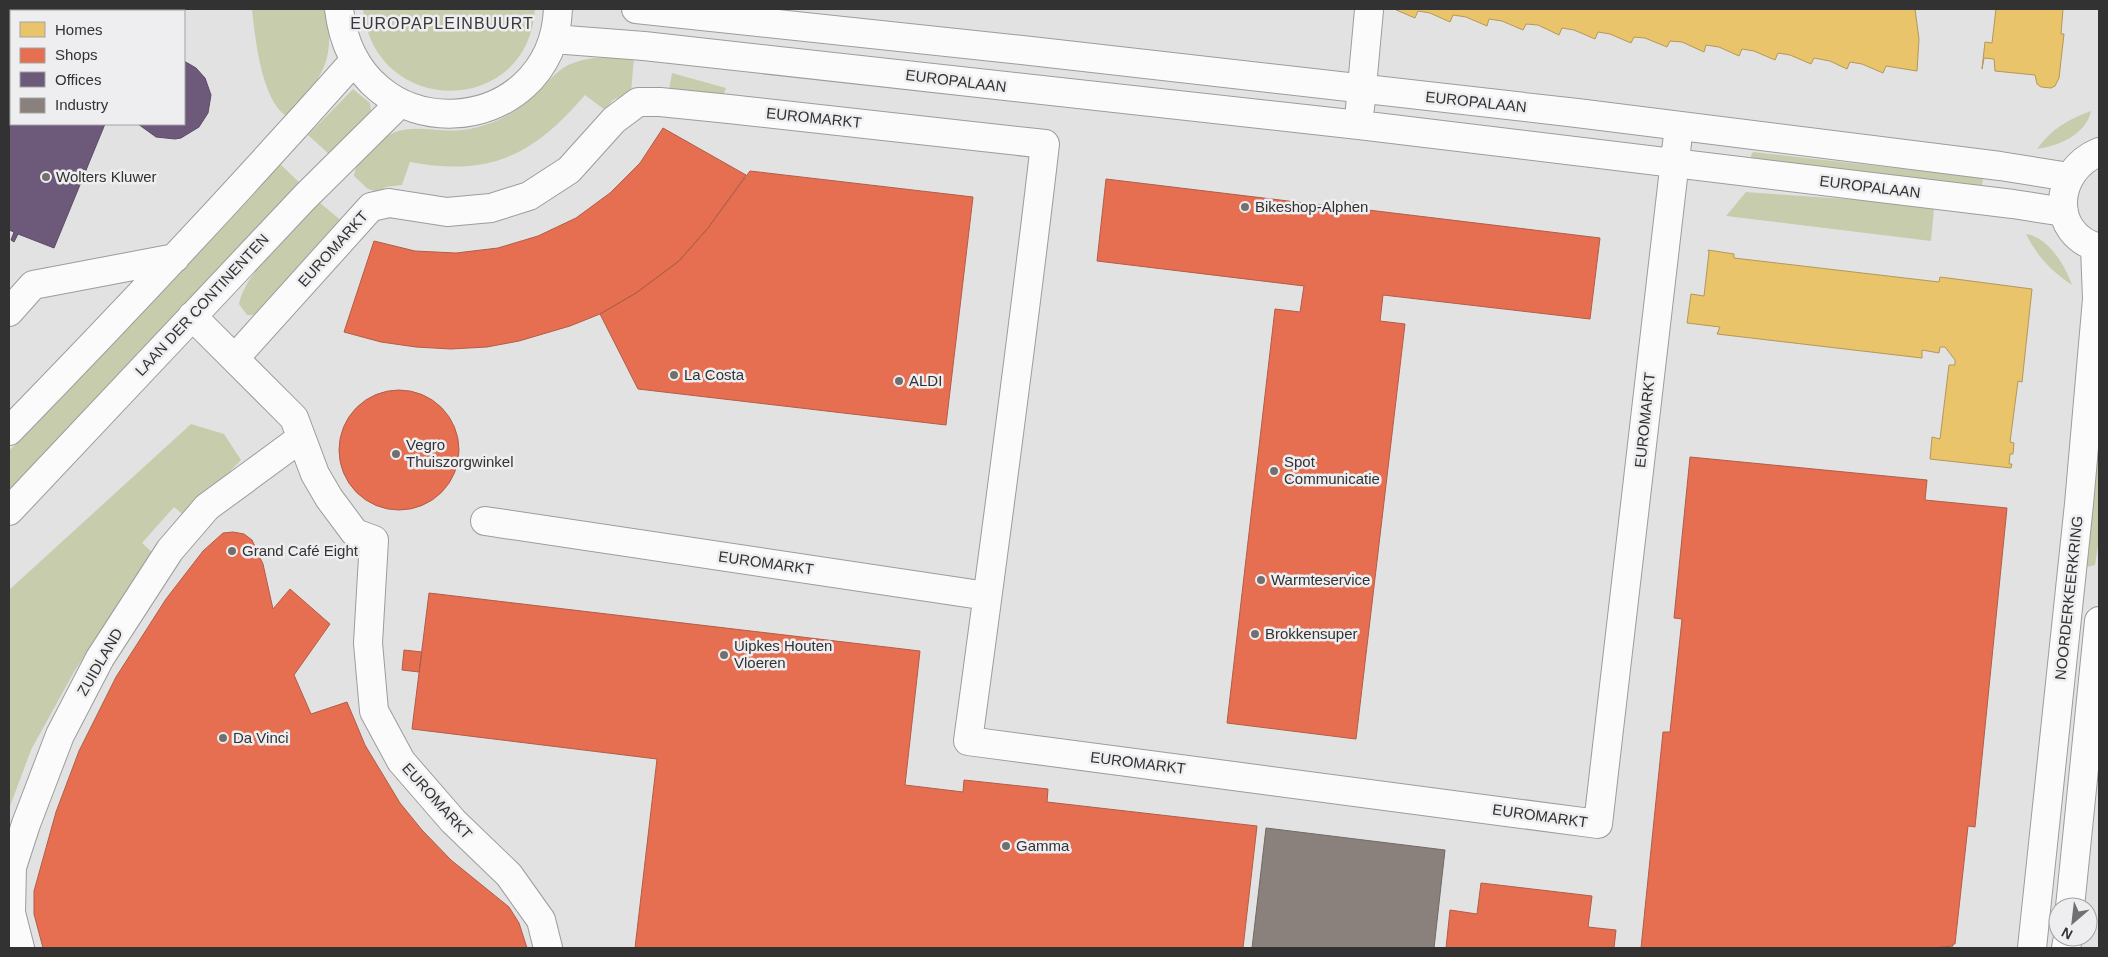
<svg xmlns="http://www.w3.org/2000/svg" width="2108" height="957" viewBox="0 0 2108 957" font-family="Helvetica,sans-serif">
	<rect width="100%" height="100%" fill="#e2e2e2"/>
	<path fill="#c7cdac" d="M252 9H326C327 22 331 38 328 52 324 78 304 97 288 117 261 102 255 36 252 9Z
		M363 9H535C528 118 374 118 363 9Z
		M594 58H634L631 92 613 100 605 110 585 95C534 155 490 177 410 162L402 185 386 187 378 192 368 189 354 176C355 165 361 161 367 153 403 112 430 138 474 128 497 123 520 110 537 93 558 72 561 63 594 58Z
		M672 73 726 88 723 96 669 90Z
		M353 89 370 103 371 111 330 155 308 135Z
		M2091 111C2086 135 2058 146 2037 149 2051 129 2069 119 2091 111Z
		M1753 152 1983 178 1981 194 1752 160 1751 155Z
		M280 164 300 183 9 490V451Z
		M1746 192 1859 200 1934 209 1931 241 1726 216Z
		M319 202 344 223 263 308 253 315H247L239 304C245 271 296 227 319 202Z
		M2026 234C2048 237 2065 265 2072 285 2051 271 2037 256 2026 234Z
		M2099 391V540L2095 565 2087 567 2084 563Z
		M191 424 224 434 241 460 186 517 174 507 142 543 155 555 132 583 74 672 31 750 9 809V590Z"/>
	<path fill="#e9c46a" stroke="#b2985a" d="M1394 9H1915L1919 39 1917 71 1886 66 1883 73 1862 64 1850 62 1847 69 1830 61 1814 58 1811 64 1790 55 1778 53 1775 60 1754 51 1742 49 1739 56 1719 47 1706 45 1704 52 1682 42 1670 41 1667 47 1645 38 1634 37 1631 43 1610 34 1598 32 1595 39 1574 30 1562 28 1559 35 1538 25 1526 24 1523 30 1502 21 1489 19 1487 26 1466 17 1453 15 1450 22 1430 13 1418 11 1415 18Z
		M1996 9H2063L2061 34H2064L2059 78 2055 86 2051 88 2041 87 2037 84 2035 75 1995 71 1994 59 1984 58 1982 69 1985 42 1992 43Z
		M1708 250 1734 254V258L1939 282 1940 277 2032 289 2022 382 2018 381 2010 442 2014 443 2013 454H2010L2009 464H2012L2011 468 1930 459 1932 437 1940 439 1949 365H1955V360L1945 347H1940L1939 353 1922 350V358L1717 334 1720 327 1687 323 1691 294 1704 296 1709 252Z"/>
	<path fill="#e76f51" stroke="#b15d48" d="M663 128 746 175 708 228 679 261 636 293 600 314 570 326 519 341 487 347 451 349 416 347 381 342 344 332 374 241 415 251 456 253 498 248 538 236 576 218 610 193 640 163Z
		M750 171 973 197 946 425 638 389 600 314 636 293 679 261 708 228Z
		M1106 179 1346 208 1347 205 1354 202 1358 205 1360 209 1600 238 1590 319 1383 295 1380 321 1405 324 1356 739 1227 723 1275 309 1300 312 1304 286 1097 261Z
		M339 450a60 60 0 1 1 120 0a60 60 0 1 1-120 0Z
		M1690 457 1927 480 1925 500 2007 508 1975 827 1968 826 1955 944H1953V946L1933 948H1641L1663 732H1670L1682 619 1674 618Z
		M233 532 244 534 252 540 263 564 273 609 290 589 330 624 294 675 311 714 347 702 365 745 400 803 422 830 451 860 509 907 519 923 527 948H43L34 914V891L56 812 79 751 116 677 166 599 203 551 223 533Z
		M429 593 920 651 905 785 963 792 964 780 1048 789 1047 802 1257 826 1243 948H635L657 759 412 729Z
		M404 650 422 652 419 672 402 670Z
		M1481 883 1592 896 1588 927 1616 930 1614 948H1446L1450 910 1477 914Z"/>
	<path fill="#6d597a" stroke="#5b4d65" d="M9 9H25L32 11H11V124H105L54 248 18 234 14 242 11 240 14 232 9 230Z
		M60 9H108L112 11H59Z
		M184 61 196 68 205 78 211 95 208 113 199 127 181 138 175 139 156 137 138 124H184Z"/>
	<path fill="#8a817c" stroke="#706966" d="M1266 828 1445 850 1434 948H1252Z"/>
	<g fill="none" stroke-linecap="round" stroke-linejoin="round">
		<defs>
			<path id="minor" d="M339 9C356 155 552 142 558 9
				M636 9 1022 50 1577 113 2000 166 2069 177
				M553 39 644 46 1359 125 2013 204 2064 212
				M1360 108 1369 10
				M2099 152C2053 171 2049 234 2099 248
				M9 312 33 285 175 258
				M192 316 294 418 315 474 329 498 355 533 374 540 368 643 374 711 401 761 453 821 509 875 541 920 548 948
				M235 358 371 207 389 203 447 212 491 208 529 196 569 170 614 120 638 102H660L729 109 1045 144C1022 343 995 542 968 741L1598 824 1679 126
				M9 431C127 310 242 187 354 61
				M9 511 305 197 400 103
				M485 521 987 596
				M2070 907 2099 621
				M20 948 11 913 12 867 26 824 60 735 100 658 170 550 207 507 301 438
				M2032 948 2079 504 2097 299 2095 247
				M2066 948 2068 937"/>
		</defs>
		<use href="#minor" stroke="#9c9c9c" stroke-width="30"/>
		<use href="#minor" stroke="#fbfbfb" stroke-width="28"/>
	</g>
	<g fill="#707070" stroke="#eeeef0" stroke-width="2">
		<circle cx="46" cy="177" r="5"/>
		<circle cx="1245" cy="207" r="5"/>
		<circle cx="674" cy="375" r="5"/>
		<circle cx="899" cy="381" r="5"/>
		<circle cx="396" cy="454" r="5"/>
		<circle cx="1274" cy="471" r="5"/>
		<circle cx="232" cy="551" r="5"/>
		<circle cx="1261" cy="580" r="5"/>
		<circle cx="1255" cy="634" r="5"/>
		<circle cx="724" cy="655" r="5"/>
		<circle cx="223" cy="738" r="5"/>
		<circle cx="1006" cy="846" r="5"/>
	</g>
	<g text-anchor="middle" stroke-width="5" stroke-linejoin="round" paint-order="stroke">
		<g font-size="15" fill="#323233" stroke="#eeeef0">
			<text transform="translate(956 81) rotate(7)" y="5">EUROPALAAN</text>
			<text transform="translate(1476 102) rotate(6)" y="5">EUROPALAAN</text>
			<text transform="translate(814 118) rotate(6)" y="5">EUROMARKT</text>
			<text transform="translate(1870 187) rotate(7)" y="5">EUROPALAAN</text>
			<text transform="translate(333 249) rotate(-48)" y="5">EUROMARKT</text>
			<text transform="translate(202 305) rotate(-47)" y="5">LAAN DER CONTINENTEN</text>
			<text transform="translate(1645 420) rotate(-84)" y="5">EUROMARKT</text>
			<text transform="translate(766 563) rotate(8)" y="5">EUROMARKT</text>
			<text transform="translate(2069 598) rotate(-84)" y="5">NOORDERKEERKRING</text>
			<text transform="translate(100 662) rotate(-60)" y="5">ZUIDLAND</text>
			<text transform="translate(1138 763) rotate(7)" y="5">EUROMARKT</text>
			<text transform="translate(437 801) rotate(48)" y="5">EUROMARKT</text>
			<text transform="translate(1540 816) rotate(8)" y="5">EUROMARKT</text>
		</g>
		<g font-size="15" fill="#323233" stroke="#eeeef0" text-anchor="start">
			<text x="56" y="182">Wolters Kluwer</text>
			<text x="1255" y="212">Bikeshop-Alphen</text>
			<text x="684" y="380">La Costa</text>
			<text x="909" y="386">ALDI</text>
			<text x="406" y="450">Vegro<tspan x="406" dy="17">Thuiszorgwinkel</tspan></text>
			<text x="1284" y="467">Spot<tspan x="1284" dy="17">Communicatie</tspan></text>
			<text x="242" y="556">Grand Café Eight</text>
			<text x="1271" y="585">Warmteservice</text>
			<text x="1265" y="639">Brokkensuper</text>
			<text x="734" y="651">Uipkes Houten<tspan x="734" dy="17">Vloeren</tspan></text>
			<text x="233" y="743">Da Vinci</text>
			<text x="1016" y="851">Gamma</text>
		</g>
		<g font-size="16" letter-spacing="1" fill="#373739" stroke="#eeeef0">
			<text x="442" y="29">EUROPAPLEINBUURT</text>
		</g>
	</g>
	<rect width="2108" height="957" fill="none" stroke="#323233" stroke-width="20"/>
	<rect x="10" y="10" width="175" height="115" fill="#eeeef0" stroke="#a3a3a4"/>
	<rect x="20" y="22" width="25" height="15" fill="#e9c46a" stroke="#a3a3a4"/>
	<text x="55" y="35" font-size="15" fill="#323233">Homes</text>
	<rect x="20" y="48" width="25" height="15" fill="#e76f51" stroke="#a3a3a4"/>
	<text x="55" y="60" font-size="15" fill="#323233">Shops</text>
	<rect x="20" y="72" width="25" height="15" fill="#6d597a" stroke="#a3a3a4"/>
	<text x="55" y="85" font-size="15" fill="#323233">Offices</text>
	<rect x="20" y="98" width="25" height="15" fill="#8a817c" stroke="#a3a3a4"/>
	<text x="55" y="110" font-size="15" fill="#323233">Industry</text>
	<g transform="translate(2073 922) rotate(208)"><circle r="24" fill="#eeeef0" stroke="#a3a3a4"/>
	<path d="M0-4L9 19L0 12L-9 19Z" fill="#707070"/>
	<text y="-8" font-size="14" font-weight="bold" text-anchor="middle" fill="#323233">N</text>
	</g>
</svg>
